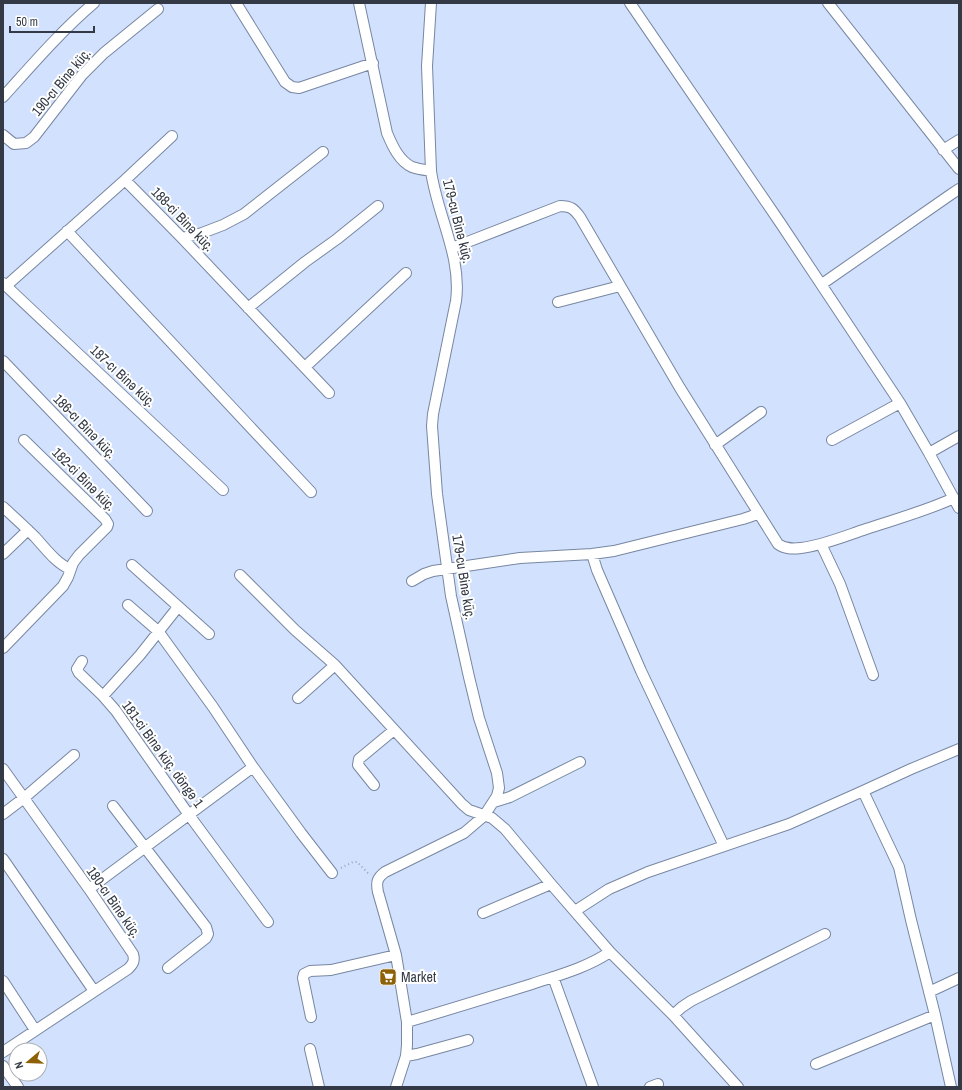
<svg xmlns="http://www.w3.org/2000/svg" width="962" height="1090" viewBox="0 0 962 1090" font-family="'Archivo Narrow',sans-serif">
	<rect width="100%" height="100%" fill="#d1e1fe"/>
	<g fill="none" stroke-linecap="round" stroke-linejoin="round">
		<defs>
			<path id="minor" d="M236 3 285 82 292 87 299 88 373 63
				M359 3 387 133C392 145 399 161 412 167 418 169 425 170 431 171
				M630 3 781 224 900 403 929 453 959 508
				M828 3 959 169
				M3 97C32 65 60 32 94 3
				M3 135 14 144 26 143 34 137 82 75 104 53 158 9
				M943 150 959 140
				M125 180 172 136
				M67 231 311 492
				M182 238 202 233 223 225 244 214 323 152
				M452 248 560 206C571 206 574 209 580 217L680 388 778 544C785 549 792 549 801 548 824 545 845 536 866 529 896 519 926 511 954 498
				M3 283 223 490
				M822 284 950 195 959 189
				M6 286 125 180 182 238 329 393
				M558 302 620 286
				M248 308 305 262 337 239 378 206
				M3 361 147 511
				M305 367 406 273
				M832 440 900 403
				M715 445 761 412
				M929 453 959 436
				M3 507C14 517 25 527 35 537 46 549 56 563 70 569
				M821 544 840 584 873 675
				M3 554 28 530
				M592 554 597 570 641 671 724 846
				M132 565 209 634
				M240 575 295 630 335 665 462 804 469 810 492 818 505 829 551 884 610 952 673 1015 738 1087
				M412 581 424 574 433 571 520 558 592 554 614 551 743 519 752 516 758 512
				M128 605 158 631 213 707 253 767 301 833 332 873
				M178 607 140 655 103 696 116 711 189 815 268 922
				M3 648 63 586 68 577 73 563 79 555 107 527 108 524 105 519 24 440
				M82 661 77 669 79 673 103 696
				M298 698 335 665
				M3 769 89 889 133 954C135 961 133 964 128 969L3 1052
				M374 785 358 765 359 759 394 730
				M863 791 899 867 911 920 935 1015 951 1087
				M494 802 510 797 580 762
				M113 806 206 927 208 934 206 938 168 968
				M3 814 24 798 74 755
				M3 859 94 991
				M89 889 253 767
				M575 911 609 889 648 872 789 824 863 791 911 769 959 749
				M483 913 551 884
				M553 977 593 1087
				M3 981 35 1030
				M929 992 959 978
				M673 1015 682 1007 691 1001 825 934
				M311 1017 303 978 304 974 310 971 331 970 396 955
				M407 1022C448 1010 490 997 532 984 559 975 586 968 610 952
				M310 1049 319 1087
				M406 1056 417 1054 468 1040
				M816 1064 935 1015
				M3 1066 18 1087
				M396 1087 406 1056 407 1045V1022L396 955 378 892C376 882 377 878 385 872L464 833 484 816 497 796 499 788 497 773 479 718 469 677 451 596 437 494 432 426 433 414 456 301C462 256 437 215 431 171L427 66 431 3
				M650 1087 658 1084"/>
		</defs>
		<use href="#minor" stroke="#7887a1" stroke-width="12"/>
		<path stroke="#9ba8bf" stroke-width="2" stroke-dasharray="1 3" stroke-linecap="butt" d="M341 868 353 862H357L368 873 371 874"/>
		<use href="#minor" stroke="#fff" stroke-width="10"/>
	</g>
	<defs>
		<symbol id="supermarket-square" viewBox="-11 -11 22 22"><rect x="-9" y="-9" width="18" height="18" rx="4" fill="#8e6107" stroke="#fff"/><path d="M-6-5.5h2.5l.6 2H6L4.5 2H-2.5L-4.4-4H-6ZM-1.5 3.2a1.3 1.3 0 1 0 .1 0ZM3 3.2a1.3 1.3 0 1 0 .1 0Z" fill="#fff"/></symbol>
	</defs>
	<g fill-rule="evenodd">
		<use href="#supermarket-square" x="378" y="967" width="20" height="20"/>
	</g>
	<g text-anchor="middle" stroke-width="4" stroke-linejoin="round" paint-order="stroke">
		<g font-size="14" fill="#333a45" stroke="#fff">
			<text transform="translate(61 82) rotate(-50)" y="5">190-cı Binə küç.</text>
			<text transform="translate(183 219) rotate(46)" y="5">188-ci Binə küç.</text>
			<text transform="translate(458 221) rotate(76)" y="5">179-cu Binə küç.</text>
			<text transform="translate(123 376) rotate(43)" y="5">187-cı Binə küç.</text>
			<text transform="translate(85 426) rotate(46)" y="5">186-cı Binə küç.</text>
			<text transform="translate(84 479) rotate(45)" y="5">182-ci Binə küç.</text>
			<text transform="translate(464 577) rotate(81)" y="5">179-cu Binə küç.</text>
			<text transform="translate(163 754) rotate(54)" y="5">181-ci Binə küç. döngə 1</text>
			<text transform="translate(114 902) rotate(55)" y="5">180-cı Binə küç.</text>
		</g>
		<g font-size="14" fill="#333a45" stroke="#fff" text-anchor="start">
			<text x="401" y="982">Market</text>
		</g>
	</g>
	<rect width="962" height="1090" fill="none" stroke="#333a45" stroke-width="8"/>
	<g transform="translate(28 1062) rotate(251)"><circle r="19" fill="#ffffff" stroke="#adb0b5"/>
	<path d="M0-3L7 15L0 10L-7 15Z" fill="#8e6107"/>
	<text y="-6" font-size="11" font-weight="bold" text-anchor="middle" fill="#333a45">N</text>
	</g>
	<path d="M10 26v6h84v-6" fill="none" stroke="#333a45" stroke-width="2"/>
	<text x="16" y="26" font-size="12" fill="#333a45" stroke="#ffffff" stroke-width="3" paint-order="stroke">50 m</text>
</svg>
